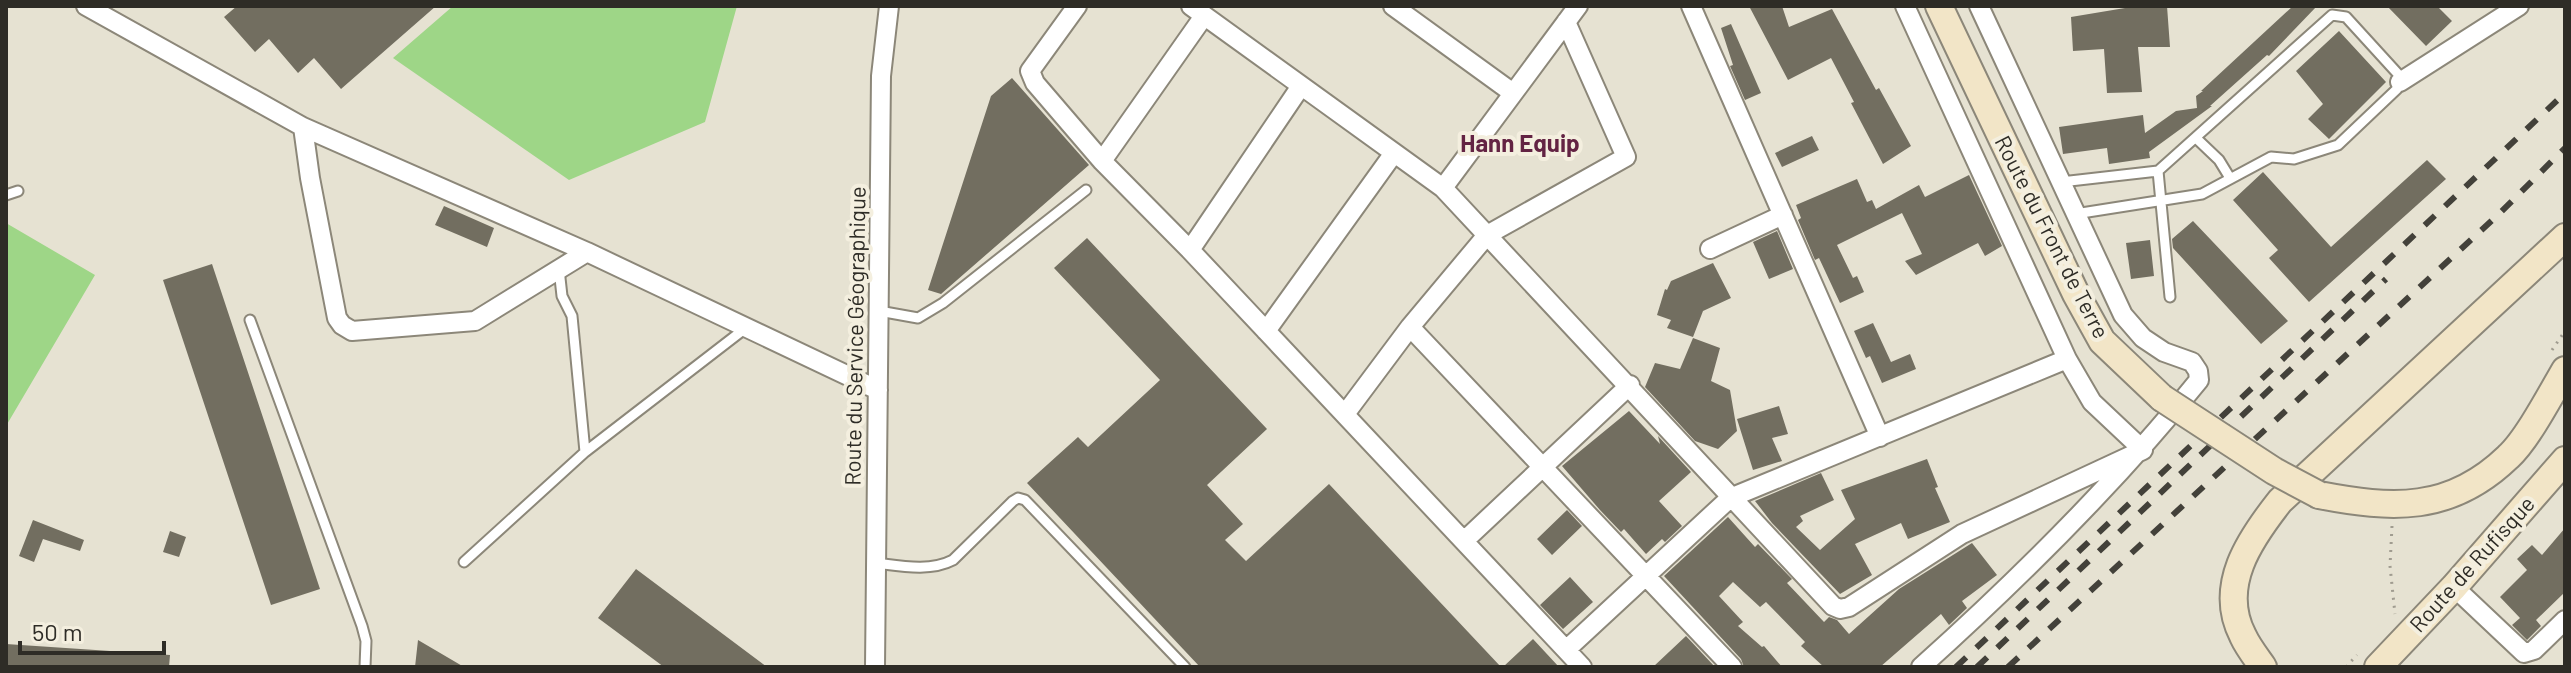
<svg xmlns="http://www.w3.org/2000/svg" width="2571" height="673" viewBox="0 0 2571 673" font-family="Barlow,sans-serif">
	<rect width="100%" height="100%" fill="#e6e2d2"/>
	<path fill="#9ed687" d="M453 6H737L705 122 569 180 393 58Z
		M6 223 95 275 6 426Z"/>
	<path fill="#726e60" d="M237 6H436L341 89 314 58 298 73 269 39 255 52 224 17Z
		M1749 6H1782L1789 27 1832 9 1876 90 1879 88 1911 146 1883 164 1851 103 1854 102 1831 58 1788 80Z
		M2137 6H2167L2170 47H2138L2142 92 2107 93 2104 49 2073 51 2071 17Z
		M2293 6H2317L2269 56 2267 55 2210 106H2212L2149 152 2150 158 2109 164 2107 148 2063 154 2059 127 2143 115 2145 133 2176 111 2197 108 2196 96 2203 91H2201Z
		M2387 6H2437L2452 21 2426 46Z
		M1731 24 1761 93 1745 100 1730 66 1733 65 1721 28Z
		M2339 31 2386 82 2329 139 2308 119 2323 104 2296 71Z
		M1012 78 1089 165 941 294 928 290 991 96Z
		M1812 136 1819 150 1782 167 1775 153Z
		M2427 160 2446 179 2309 302 2269 258 2278 250 2233 200 2263 172 2331 247Z
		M1969 175 2002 246 1985 256 1978 243 1916 275 1905 261 1922 254 1902 213 1837 245 1853 278 1857 276 1864 292 1840 303 1819 258 1815 260 1798 220 1801 218 1796 205 1857 179 1867 202 1872 200 1876 209 1919 185 1925 197Z
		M444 206 494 228 487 247 435 225Z
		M2193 221 2288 321 2261 344 2173 248 2172 239Z
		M1777 231 1793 269 1769 279 1753 242Z
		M1087 238 1267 429 1207 485 1243 524 1225 540 1246 561 1329 484 1501 667H1200L1027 483 1078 437 1088 447 1160 380 1054 268Z
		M2150 240 2154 276 2131 279 2126 243Z
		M1713 263 1731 298 1703 311 1693 337 1667 328 1671 320 1657 315 1665 289 1667 290 1671 281Z
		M212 264 320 589 271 605 163 280Z
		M1873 323 1891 362 1910 354 1916 369 1882 383 1870 356 1866 358 1854 331Z
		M1693 338 1720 348 1711 381 1730 390 1737 431 1718 449 1695 441 1645 387 1655 363 1680 369Z
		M1779 406 1788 434 1772 438 1782 461 1753 470 1737 419Z
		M1629 411 1660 444 1658 436 1691 472 1659 501 1682 526 1665 542 1662 539 1646 554 1624 529 1621 532 1600 510 1562 466Z
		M1927 459 1938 487 1935 488 1950 522 1908 539 1901 523 1855 544 1872 575 1840 594 1772 523 1755 501 1821 473 1834 500 1800 516 1803 521 1796 527 1820 550 1855 519 1841 490Z
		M1567 510 1582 526 1552 555 1537 539Z
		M1728 517 1755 547 1758 544 1792 579 1787 583 1824 622 1829 617 1837 620 1849 634 1899 589 1972 543 1997 575 1962 601 1967 608 1949 625 1941 614 1880 667H1824L1801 646 1805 642 1766 602 1760 607 1733 582 1719 596 1743 622 1738 626 1762 647 1764 646 1782 667H1744L1741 659 1664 576Z
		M33 520 84 540 80 551 43 539 34 562 19 556Z
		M2565 528V592L2536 620 2541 626 2527 640 2512 625 2520 618 2500 597 2527 570 2517 559 2532 545 2542 555Z
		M170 531 186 537 179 557 163 552Z
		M636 569 767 667H664L598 618Z
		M1570 577 1593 602 1563 629 1540 605Z
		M1686 636 1715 667H1653Z
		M1533 639 1559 667H1503Z
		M418 640 464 667H415Z
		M6 644 170 655 169 667H6Z"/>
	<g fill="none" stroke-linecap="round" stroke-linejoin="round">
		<defs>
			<path id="service" d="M2197 139 2219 160 2230 178
				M2158 171 2170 297
				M2061 182 2158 171 2332 15 2346 17 2398 74 2400 82 2397 89 2338 145 2294 159 2271 157 2202 194 2075 214
				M6 195 18 191
				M559 269 562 296 572 316 585 452
				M879 311 918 318 943 303 1086 190
				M250 320 362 626 366 641 365 667
				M464 562 585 452 747 327
				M876 563C901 566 930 572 953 560L1013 501 1018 498 1025 500 1185 667"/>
			<path id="minor" d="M86 6 303 127 587 252 878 390
				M1077 6 1030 71 1035 83 1102 161 1190 250 1582 667
				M1191 6 1443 188 1833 606 1840 609 1849 607 1962 534 2143 450
				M1393 6 1513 93
				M1691 6 1880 437
				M1905 6 2067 359 2092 402 2143 450
				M1566 22 1626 157 1487 235 1410 327 1732 667
				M2400 82 2519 6
				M303 127 310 178 337 318 342 325 352 331 475 321 587 252
				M1102 161 1204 16
				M1443 188 1578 6
				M1710 249 1783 215
				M1190 250 1301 86
				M1266 331 1394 153
				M1345 414 1410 327
				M1464 541 1630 385
				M2454 587 2524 653 2534 650 2565 620
				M1567 649 1730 498 2067 359
				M875 667 881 76 889 6
				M1921 667C2020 578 2115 484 2199 380L2198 371 2192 362 2164 352 2143 338 2123 315 1979 6"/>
			<path id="secondary" d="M1939 6 2076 294 2102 341 2162 398
				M2319 495C2392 509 2450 513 2508 457 2527 440 2551 394 2565 370
				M2263 667C2256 657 2248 647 2243 636 2217 586 2250 539 2280 501L2565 237
				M2378 667 2454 587 2565 460"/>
		</defs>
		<use href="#service" stroke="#8c8779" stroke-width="13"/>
		<use href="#minor" stroke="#8c8779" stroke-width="22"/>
		<use href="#secondary" stroke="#8c8779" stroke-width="30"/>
		<path stroke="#a09c90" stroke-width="3" stroke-dasharray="2 6" stroke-linecap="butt" d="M2552 350 2565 331
			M2392 526 2390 566 2395 614
			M2346 667 2357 655"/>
		<use href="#service" stroke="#fff" stroke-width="9"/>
		<use href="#minor" stroke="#fff" stroke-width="18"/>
		<use href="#secondary" stroke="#f2e5c7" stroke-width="26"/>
		<path stroke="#43413a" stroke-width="6" stroke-dasharray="14 14" stroke-linecap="butt" d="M1956 667 2565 93
			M1977 667 2386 279
			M2008 667 2499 214 2565 148"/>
		<defs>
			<path id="secondary-bridge" d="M2162 398 2274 471 2319 495"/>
		</defs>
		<use href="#secondary-bridge" stroke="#8c8779" stroke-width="30" stroke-linecap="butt"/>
		<use href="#secondary-bridge" stroke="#f2e5c7" stroke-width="26"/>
	</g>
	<g text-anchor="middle" stroke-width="8" stroke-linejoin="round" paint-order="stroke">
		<g font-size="22" fill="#2e2c26" stroke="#f4efdf">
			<text transform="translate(2052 237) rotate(63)" y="8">Route du Front de Terre</text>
			<text transform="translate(855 336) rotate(-89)" y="8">Route du Service Géographique</text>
			<text transform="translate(2472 564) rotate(-48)" y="8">Route de Rufisque</text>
		</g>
		<g font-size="24" font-weight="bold" fill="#632343" stroke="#f4efdf">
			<text x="1520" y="152">Hann Equip</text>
		</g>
	</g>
	<rect width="2571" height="673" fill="none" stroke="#2e2c26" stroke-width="16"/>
	<path d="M20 641v12h144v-12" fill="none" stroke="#2e2c26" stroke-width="4"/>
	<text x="32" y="641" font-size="24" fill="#2e2c26" stroke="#f4efdf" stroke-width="6" paint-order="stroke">50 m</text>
</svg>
